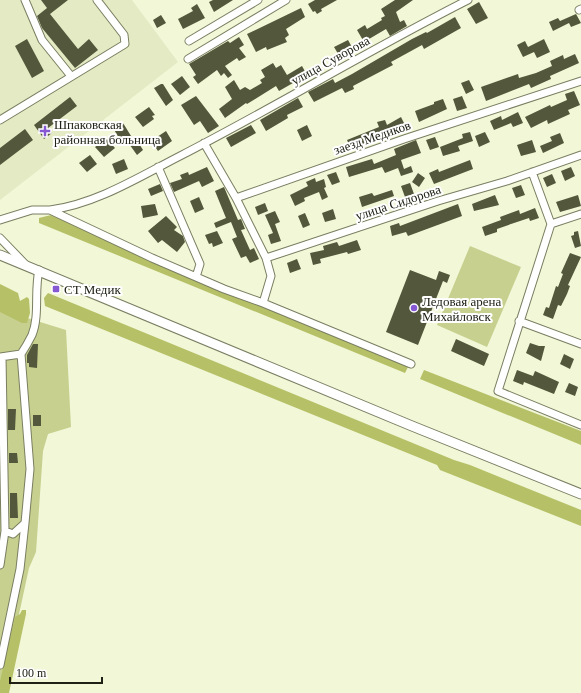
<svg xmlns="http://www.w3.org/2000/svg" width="581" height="693" viewBox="0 0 581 693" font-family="Georgia,serif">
	<rect width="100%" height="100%" fill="#f2f7d7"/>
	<path fill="#e4eac3" d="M0 0H132L178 62 0 200Z"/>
	<path fill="#c7d08e" d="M470 246 521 267 487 347 437 325Z
		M0 306 24 317 66 330 71 427 48 434 43 451 36 552 29 568 2 693H0Z"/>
	<path fill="#b6c067" d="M51 215 151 260 409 365 405 373 39 223V218Z
		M0 284 18 293 20 301 27 297 29 299 30 313 27 323H22L0 312Z
		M48 293 454 460 470 465 581 510V526L440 470 437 465 45 306 44 298Z
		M424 370 581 431V445L420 379Z
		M22 610H26V614L9 693H0V681L15 617 20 614Z"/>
	<path fill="#53573c" d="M41 0H68L50 14 78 49 89 39 98 50 75 68 42 28 37 16 47 8Z
		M213 0H233L214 12 209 2Z
		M315 0H337L321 9 322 11 317 14 315 11 313 12 308 4Z
		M395 0H413L396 12 400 22 404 20 407 26 390 36 386 29 364 42 357 30 365 25 367 29 382 20 381 18 385 16 381 9Z
		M479 2 488 18 476 24 467 9Z
		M197 4 205 18 183 29 178 19 193 11 191 8Z
		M301 8 305 17 286 29 289 35 285 38 287 42 267 50 266 47 256 52 247 34Z
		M576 14 581 23 571 27 569 23 553 31 549 22 558 18 560 21Z
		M161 15 166 23 157 28 153 20Z
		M455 17 461 28 424 49 422 45 391 62 393 65 353 86 354 89 345 93 342 88 314 102 308 92 333 79 335 83 352 74 412 39 426 32 427 33Z
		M239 37 244 45 239 48 246 57 239 61 237 58 225 66 232 75 228 78 224 73 221 76 217 70 198 84 193 77 196 75 189 64 228 41 230 43Z
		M27 39 44 71 32 78 15 46Z
		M544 39 550 52 537 58 534 52 523 57 517 45 525 41 528 47Z
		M348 40 353 49 340 57 334 47Z
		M575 54 579 63 550 76 551 79 531 88 529 84 486 101 481 87 518 74 519 78 536 73 552 66 550 61 563 55 564 59Z
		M273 63 276 68 281 65 287 75 302 66 307 75 279 91 276 86 247 104 246 103 225 118 219 109 232 99 225 87 234 80 240 90 245 87 250 90 262 83 260 80 265 77 261 70Z
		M182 76 190 87 180 95 171 84Z
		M469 80 474 90 466 94 461 83Z
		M161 84H163L173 100 166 106 154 88Z
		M574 91 580 105 568 110 570 114 548 124 547 120 531 128 525 117 550 105 551 107 567 100 565 94Z
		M196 96 219 126 208 133 200 121 194 125 181 105Z
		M462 96 467 108 457 111 453 99Z
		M70 97 77 106 48 128 52 133 44 139 34 125Z
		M298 98 303 107 287 115 288 118 266 131 260 120Z
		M443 99 447 109 419 122 415 111 434 104V102Z
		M149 107 155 115 152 116 154 119 143 127 135 117Z
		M518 112 523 123 513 127 511 123 494 130 490 121 501 116 502 120Z
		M401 117 406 127 398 131 396 127 379 133 381 137 351 149 347 140 379 127 377 122 385 120 387 125Z
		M123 123 136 144 138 142 143 150 137 155 127 141 122 143 113 128Z
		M251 125 256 133 231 147 226 138Z
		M307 125 312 136 302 141 297 130Z
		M25 129 33 140 0 165V148Z
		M166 131 172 141 158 151 151 141Z
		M470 132 473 141 458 146 460 151 443 156 440 147 463 138 462 134Z
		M485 132 490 142 479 147 475 136Z
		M560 133 564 143 543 153 540 146 552 141 550 137Z
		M435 137 439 147 430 150 426 140Z
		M106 138 115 148 104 157 95 147Z
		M416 140 421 153 401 160 404 169 411 166 413 172 401 176 398 168 385 173 382 167 349 177 346 167 372 159 374 164 396 155 394 149Z
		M532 140 536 152 521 156 517 145Z
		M90 155 97 164 87 172 79 163Z
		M124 159 128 169 116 174 112 164Z
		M470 160 473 169 434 184 429 173 438 169 439 172Z
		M207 167 214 181 202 187 199 181 174 192 170 183 182 179 180 175 188 172 189 175Z
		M571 167 575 176 565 181 561 171Z
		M336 172 340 182 332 185 327 175Z
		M418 173 425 178 419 187 412 182Z
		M552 174 556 183 547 187 543 178Z
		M315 178 316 182 324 179 326 187 324 188 328 197 322 200 319 192 304 198 305 201 295 206 290 195 308 186 306 182Z
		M410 183 414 194 405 197 401 186Z
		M160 184 163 191 151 196 148 189Z
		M521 185 525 195 516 198 512 188Z
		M224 187 238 220 241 219 245 229 241 230 250 250 254 248 259 259 250 263 246 256 241 258 232 239 237 237 231 222 216 228 214 223 226 218 215 191Z
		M392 190 394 196 362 207 359 197 372 193 374 196Z
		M495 195 499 205 474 211 472 204Z
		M578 195 581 206 560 212 556 202Z
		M199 197 204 209 195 213 190 201Z
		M265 203 268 211 258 215 255 207Z
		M155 204 158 215 143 218 141 206Z
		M458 204 462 216 408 236 406 232 392 236 390 226 399 223 400 226Z
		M535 208 539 218 530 221 529 218 514 223 497 229V232L485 236 482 227 501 220 500 217 519 210 520 214Z
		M333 209 336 219 325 222 322 213Z
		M275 211 280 222 275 224 281 241 271 244 268 235 273 233 265 215Z
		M305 213 310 225 303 228 298 216Z
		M166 216 177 227 174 230 183 236 185 242 177 252 162 240 158 243 148 231Z
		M217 231 223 243 213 247 212 243 209 244 205 235Z
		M578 231 581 246 575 248 571 236 574 235V232Z
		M357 240 361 250 348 254 347 252 320 259 321 263 313 265 310 253 324 250 323 246 337 242 339 246Z
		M570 253 581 257 568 285 570 286 567 294 561 306 558 305 553 319 543 315 546 307 549 308 556 286 558 287 563 274 561 273Z
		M297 259 301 269 290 273 287 263Z
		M410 270 436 280 439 271 450 275 447 283 443 281 418 345 386 332Z
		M456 339 489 354 484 366 451 351Z
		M530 343 539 346H545L541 361 526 353Z
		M33 344H38L37 368 29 367V363H27V355Z
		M564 354 574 359 570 369 560 364Z
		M517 370 533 376 535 371 559 382 554 394 524 382 523 385 513 381Z
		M569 383 578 387 575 396 565 392Z
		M8 409H16L15 430H8Z
		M33 415H41V426H33Z
		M9 453H17L18 463H9Z
		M10 493H17L18 518H10Z"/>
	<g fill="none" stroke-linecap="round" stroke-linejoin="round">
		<defs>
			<path id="minor" d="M25 0 42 40 71 76
				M579 10 581 9
				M189 41 258 0
				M188 59 286 0
				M0 120 125 44 124 35 97 0
				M204 143 236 198
				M158 167 200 264 196 277
				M532 172 551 224 581 214
				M50 210C96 204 139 177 180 156 277 106 371 49 468 0
				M0 220 32 210H50L152 258 224 289 263 303 411 364
				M551 224 498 391 581 425
				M0 238 26 265
				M266 258 236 198 404 139 581 81
				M263 303 271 276 266 258 438 201 507 181 581 155
				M519 321 581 344
				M0 357 21 354C25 348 29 341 32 335 40 315 34 291 39 270
				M5 531 13 534 25 523 30 469 21 354
				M0 565 5 531 2 357
				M0 665 20 569 25 523"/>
			<path id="major" d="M0 255 412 426 581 494"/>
		</defs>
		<use href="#minor" stroke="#7a7e61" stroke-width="9"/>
		<use href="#major" stroke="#7a7e61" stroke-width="11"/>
		<use href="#minor" stroke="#fff" stroke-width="7"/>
		<use href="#major" stroke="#fff" stroke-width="9"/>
	</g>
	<g fill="#8659d3" stroke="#fff" stroke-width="1.5">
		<path d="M43 125h4v4h4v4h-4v4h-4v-4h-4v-4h4z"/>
		<rect x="52" y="285" width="8" height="8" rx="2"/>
		<circle cx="414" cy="308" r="4"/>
	</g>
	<g text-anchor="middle" stroke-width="4" stroke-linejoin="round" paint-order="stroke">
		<g font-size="13" fill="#202116" stroke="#fff">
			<text transform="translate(330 60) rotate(-29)" y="5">улица Суворова</text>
			<text transform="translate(372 137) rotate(-19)" y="5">заезд Медиков</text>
			<text transform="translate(398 202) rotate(-18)" y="5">улица Сидорова</text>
		</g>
		<g font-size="13" fill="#202116" stroke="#fff" text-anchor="start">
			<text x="54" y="129">Шпаковская<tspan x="54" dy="15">районная больница</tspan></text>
			<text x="64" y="294">СТ Медик</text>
			<text x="422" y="306">Ледовая арена<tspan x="422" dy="15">Михайловск</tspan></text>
		</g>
	</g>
	<path d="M10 677v6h92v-6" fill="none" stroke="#202116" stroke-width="2"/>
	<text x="16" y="677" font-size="12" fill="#202116" stroke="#ffffff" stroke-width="3" paint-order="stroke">100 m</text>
</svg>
